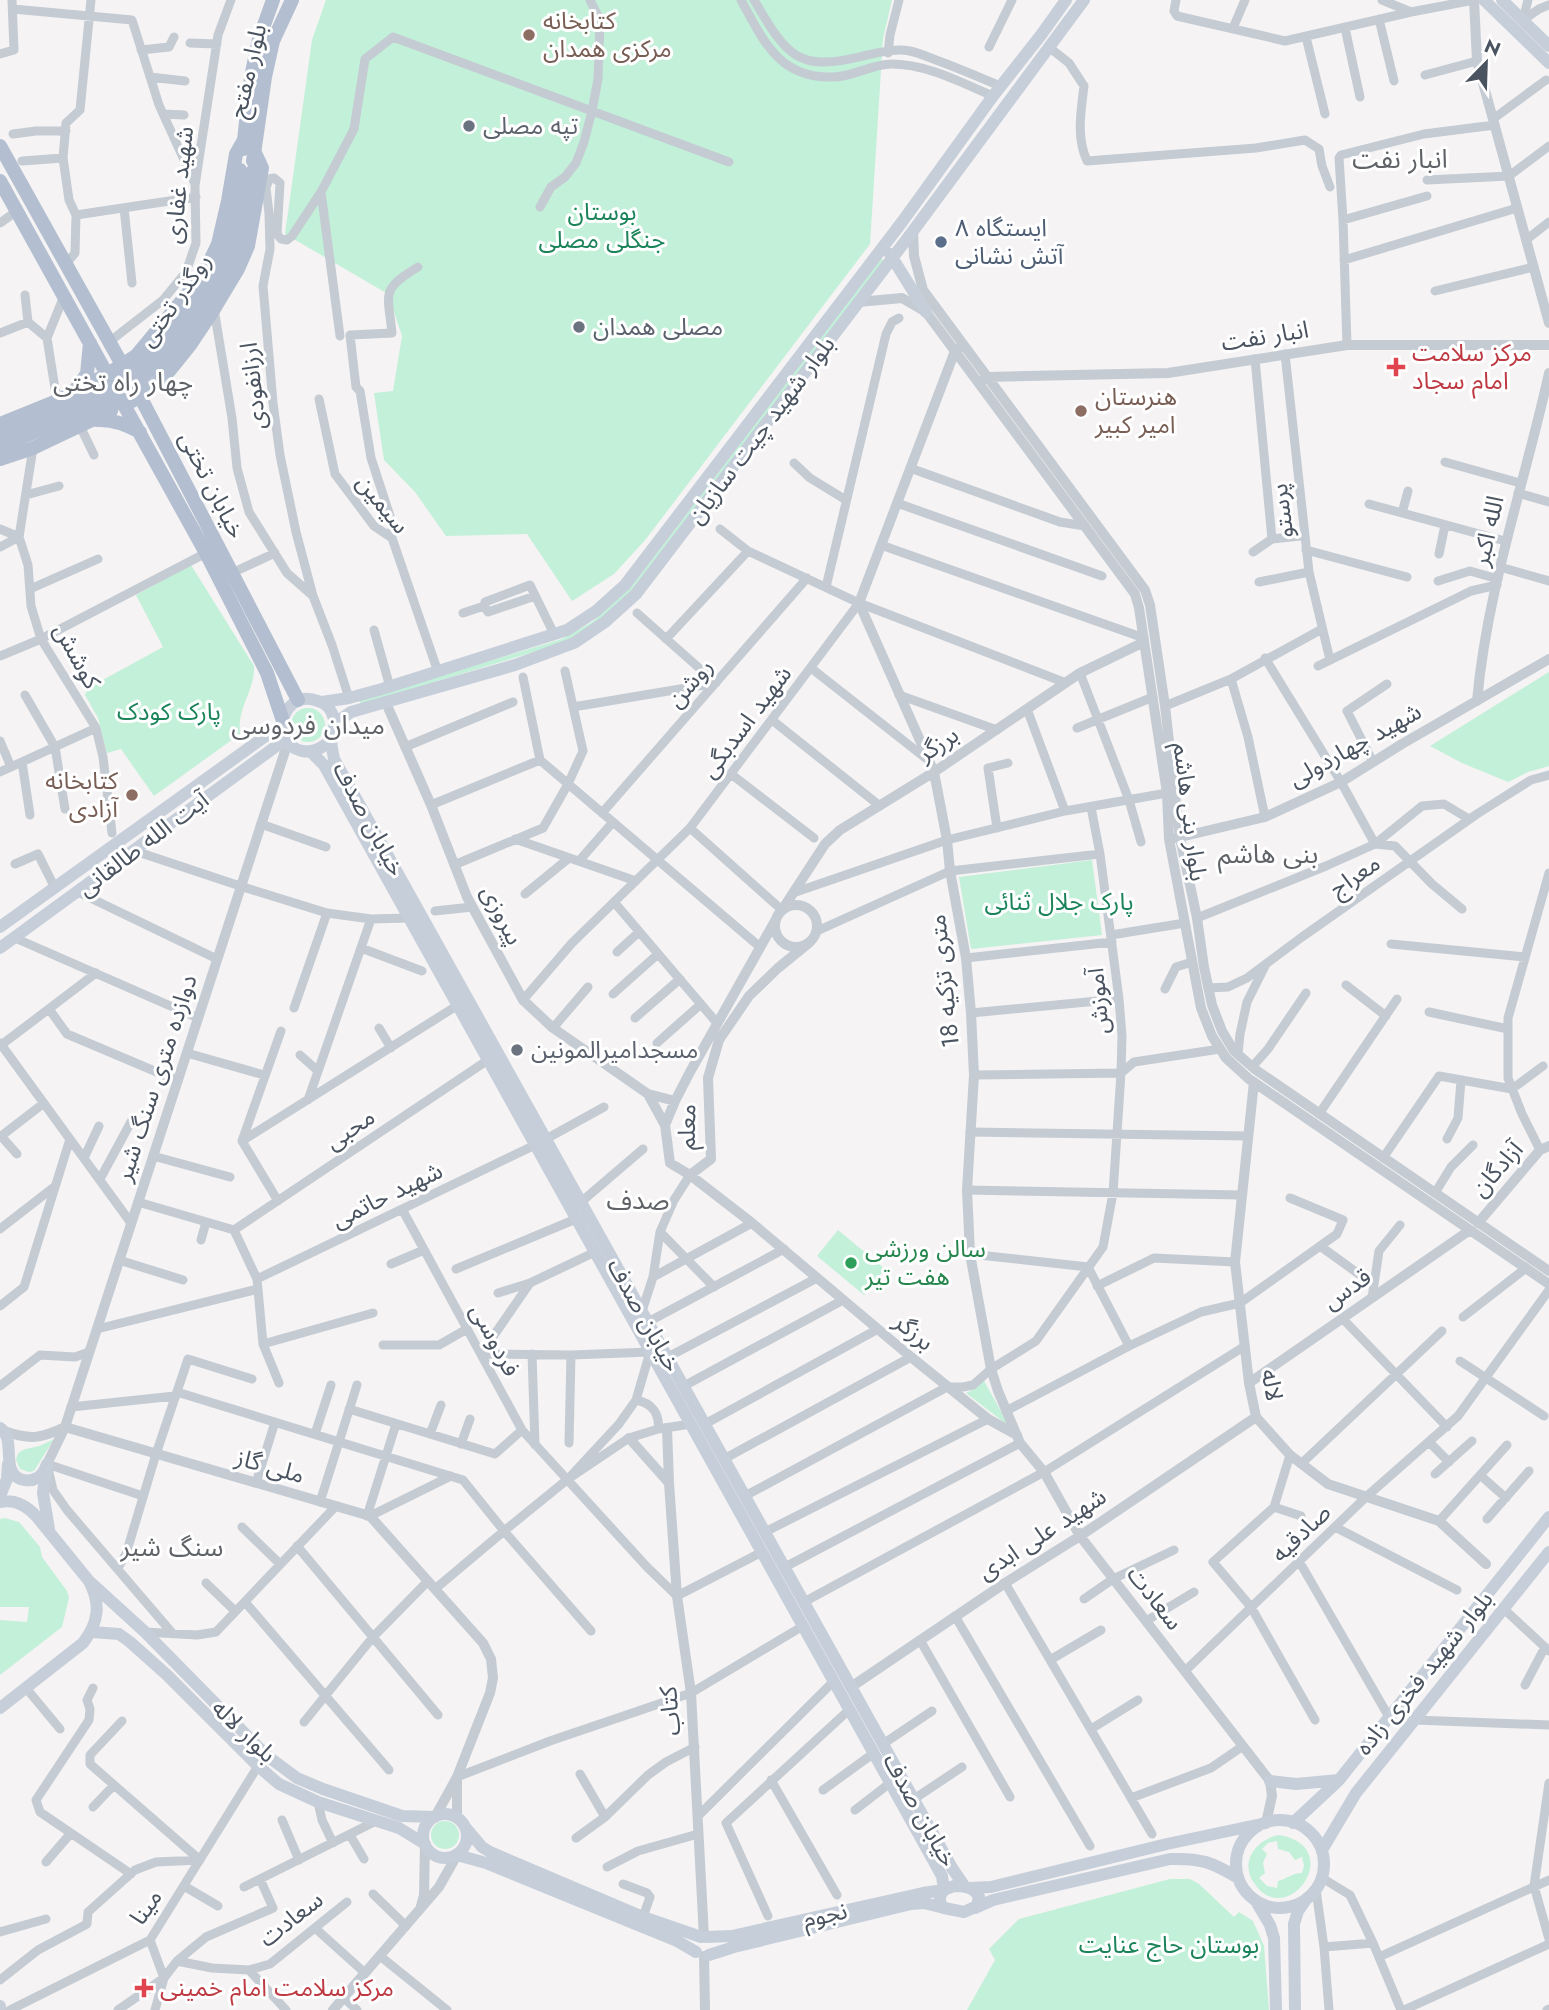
<svg xmlns="http://www.w3.org/2000/svg" width="1549" height="2010" viewBox="0 0 1549 2010" font-family="Jost,'Noto Sans Arabic',sans-serif">
	<rect width="100%" height="100%" fill="#f5f3f3"/>
	<path fill="#c3f0d9" fill-rule="evenodd" d="M326 0H892L883 39 870 244 646 539 614 574 572 601 527 534 446 536 415 492 384 460 374 393 393 391 402 336 388 294 285 234 312 40Z
		M881 258 884 261 643 581 607 616 571 638 547 648 361 704 359 700 562 639 592 622 631 587Z
		M191 565 254 666C255 691 237 707 240 734L154 796 121 749 107 753 98 718 85 695 88 688 163 647 136 595Z
		M1549 672V766L1528 772 1508 782 1462 763 1430 746Z
		M291 725a17 17 0 1 1 34 0a17 17 0 1 1-34 0Z
		M1092 860 1102 935 971 949 959 877Z
		M838 1230 885 1269 864 1295 817 1256Z
		M983 1379 1009 1426 966 1393 976 1388Z
		M54 1439 34 1471 29 1472 20 1469 16 1460C19 1448 24 1450 35 1447 41 1446 48 1442 54 1439Z
		M5 1518 19 1522 40 1547 42 1557 67 1591 69 1598 62 1627 0 1675V1620L27 1622 29 1607H0V1519Z
		M431 1835a14 14 0 1 1 28 0a14 14 0 1 1-28 0Z
		M1279 1835C1348 1847 1287 1932 1254 1883 1239 1861 1257 1839 1279 1835ZM1277 1841 1278 1849 1289 1852 1295 1860 1302 1857 1304 1866 1302 1873C1292 1873 1287 1879 1278 1881L1277 1888 1267 1886 1259 1878 1265 1873 1263 1863 1267 1854 1262 1849 1268 1843Z
		M1170 1879H1190L1199 1884 1234 1917 1239 1912 1253 1921 1264 1946 1269 2010H967L995 1960 989 1949 1019 1919Z"/>
	<g fill="none" stroke-linecap="round" stroke-linejoin="round">
		<path stroke="#c4cbd3" stroke-width="9" d="M741 0C763 40 779 79 833 77 853 77 872 64 891 64 927 64 960 82 993 96
			M754 0C786 54 796 73 863 56 878 53 894 48 910 51 919 53 928 57 936 60 958 68 979 77 1000 86
			M1176 0 1174 11 1177 16 1285 41 1411 12 1474 0
			M1382 0 1411 12
			M13 9 132 20 159 105 195 184
			M1379 19 1394 81
			M1523 20 1539 9 1549 5
			M1523 20 1528 0
			M1233 28 1245 0
			M1345 28 1360 97
			M1306 37 1325 114
			M190 43 217 44
			M989 47 1012 0
			M1050 48 1069 63 1084 86C1081 111 1076 137 1087 161L1256 148 1305 140 1319 149 1322 166 1330 187
			M141 50 169 47 174 37
			M888 53 890 35 899 0
			M0 54 14 50 12 0
			M1425 75 1477 61
			M150 77 185 81
			M163 114 184 115
			M1493 119 1546 80
			M13 134 36 131H66
			M22 161 63 158
			M265 180 269 213 270 249 263 286 273 403 280 455 296 532 313 596 332 645 349 698
			M1427 180 1509 176 1549 146
			M267 185 269 179 274 178 280 183 277 234 281 239 287 240 292 236 321 192 354 129 365 59 393 37 729 162
			M321 192 340 336
			M540 207 551 187 565 177 576 163 584 142 592 111 598 79 600 20 590 0
			M124 208 132 283
			M76 215 196 197
			M1343 220 1427 196
			M0 223 17 211
			M1526 240 1549 222
			M1344 260 1517 208
			M66 264 75 253 76 215 69 200 63 158 66 123 80 110 91 0
			M1435 291 1534 267
			M25 295 28 322
			M214 309 232 418 237 468 249 512 287 573 312 595
			M0 333 28 322 47 338
			M109 342 163 300 186 272 196 243 195 186 199 159 218 35 231 0
			M1347 345 1343 220 1339 158 1341 155 1424 134 1495 125
			M1285 354 1309 572 1330 660
			M1255 359 1272 539
			M319 399 335 474 374 526 392 538 438 672
			M57 401 47 338 64 296
			M80 426 94 455
			M1445 462 1520 483
			M794 463 810 478 846 500
			M910 468 1060 522 1085 526
			M1518 493 1549 502
			M26 495 59 486
			M897 503 1102 576
			M1369 504 1505 541
			M1402 513 1408 491
			M0 529 19 537 28 565 31 606 41 639 96 728 103 757 112 833
			M720 529 748 551 859 603 1066 683
			M392 538V522L371 458 360 391 356 387 350 335 392 333C388 293 380 290 418 267
			M881 545 1144 638
			M0 547 19 537 33 448
			M1306 550 1407 577
			M1253 552 1272 539 1300 536
			M1439 554 1445 525
			M1500 567 1549 581
			M232 573 275 553
			M1438 581 1470 571 1498 579
			M1259 582 1309 572
			M826 587 886 334 892 322 899 318
			M30 589 98 559
			M484 606 488 612 535 596
			M463 613 484 606 485 602 530 585 554 634
			M637 613 716 683
			M374 630 390 687
			M666 639 748 551
			M0 656 41 639 206 553
			M1265 658 1341 782 1375 844 1395 846 1432 884 1462 909
			M1318 666 1471 591 1497 585
			M811 668 928 760
			M1080 673 1129 800 1141 842
			M523 677 540 760 760 947
			M1231 679 1248 737 1265 817
			M25 695 55 747 65 809
			M899 695 997 730
			M1165 706 1231 679 1322 629
			M573 707 716 683
			M1027 709 1065 811
			M772 720 880 806
			M1077 728 1153 697
			M0 741 11 767
			M405 747 513 702
			M22 762 30 815
			M1373 762 1347 711 1387 684
			M0 772 96 728
			M731 774 814 838
			M431 805 540 760
			M602 813 807 578
			M261 824 326 847
			M690 828 782 910
			M997 828 988 768 1008 763
			M515 839 636 881
			M135 851 240 886 327 913 371 919 409 918
			M579 861 613 822
			M15 864 38 854 55 888
			M454 865 543 828 568 784 583 751 565 671
			M78 892 217 959
			M793 893 947 840 1065 811 1167 793
			M525 894 569 858
			M614 902 717 1023
			M435 911 472 907
			M1197 918 1326 866 1375 844 1422 806 1444 804 1469 819
			M817 931 950 871 1100 854
			M1111 935 1185 923
			M15 938 198 1018
			M1391 944 1525 957
			M361 948 422 971
			M617 952 639 932
			M966 958 1112 942
			M1346 985 1386 1016
			M1208 988 1228 987 1247 978 1302 937 1477 814 1531 780 1549 775
			M1165 989 1176 967 1192 962
			M613 994 658 954
			M523 1000 572 943 690 828 859 603
			M294 1008 327 913
			M49 1009 67 1034 178 1081
			M1429 1012 1508 1029
			M971 1013 1119 999
			M635 1018 680 979
			M379 1028 391 1048
			M553 1028 588 987
			M0 1043 131 1223
			M657 1043 701 1004
			M0 1046 96 973
			M187 1053 264 1075
			M1238 1054 1240 1034 1247 1002 1265 966
			M300 1055 318 1071
			M1252 1067 1268 1049 1306 993
			M974 1075 1121 1073 1134 1062 1220 1049
			M308 1100 371 919
			M1319 1114 1397 999
			M970 1132 1248 1136
			M1 1136 17 1154
			M0 1137 44 1103
			M546 1139 604 1107
			M1447 1139 1458 1118 1461 1080
			M242 1141 458 1005
			M1540 1150 1522 1114 1508 1078V1018L1549 873
			M153 1156 230 1177
			M84 1158 99 1126
			M1383 1158 1439 1076 1512 1089 1543 1066
			M100 1179 132 1120
			M967 1190 1242 1195
			M1435 1193 1451 1167 1473 1145
			M278 1201 242 1141 281 1031
			M138 1202 234 1230
			M581 1202 643 1149
			M402 1209 522 1430 647 1567 677 1596 762 1552
			M0 1229 54 1187
			M234 1230 488 1060
			M234 1230 257 1279 263 1344 279 1383
			M660 1232 714 1287
			M201 1240 206 1222
			M1320 1246 1374 1285
			M970 1254 1088 1267 1129 1346
			M119 1260 183 1280
			M391 1264 424 1250
			M456 1269 576 1219
			M653 1277 752 1223
			M257 1279 535 1145
			M1097 1286 1154 1258 1235 1262
			M498 1293 530 1283
			M1372 1298 1379 1251 1400 1225
			M0 1306 24 1287 70 1139
			M642 1311 653 1277 660 1232 674 1200 690 1175
			M1463 1317 1526 1268
			M1342 1318 1447 1427
			M648 1322 784 1249
			M97 1329 258 1289
			M263 1344 373 1313
			M383 1345H439L467 1329
			M481 1354 571 1355 650 1352 636 1400 619 1424 568 1479
			M481 1354 530 1283 595 1252
			M532 1354 535 1445
			M668 1357 817 1278
			M1460 1361 1544 1416
			M0 1386 40 1355 75 1357 89 1352
			M684 1386 843 1300
			M177 1392 463 1480 504 1531 591 1631
			M636 1400C652 1403 660 1414 658 1429
			M71 1407 175 1396
			M349 1409 495 1454 522 1430
			M1006 1411 1129 1346 1201 1312 1240 1303 1337 1234 1343 1220 1290 1198
			M705 1424 878 1329
			M315 1434 331 1385
			M430 1434 441 1405
			M1429 1442 1449 1462
			M569 1443 571 1355
			M461 1444 470 1419
			M1290 1455 1274 1507 1213 1562 1251 1607 1315 1720
			M724 1459 911 1357
			M1301 1464 1442 1331
			M1435 1474 1472 1441
			M1480 1475 1506 1498
			M256 1483 275 1422
			M143 1496 47 1464 53 1490 67 1510 173 1634
			M745 1496 947 1387H963L973 1385 991 1369 1036 1341 1103 1247 1113 1193 1121 1073 1122 1036 1119 999 1100 854 1091 807
			M320 1502 357 1385
			M1274 1507 1301 1516
			M367 1516 396 1424
			M370 1516 451 1476
			M1487 1519 1529 1471
			M1439 1521 1507 1445
			M242 1527 280 1564
			M1335 1527 1457 1590
			M765 1532 988 1419
			M297 1546 438 1715
			M1299 1561 1389 1717
			M785 1567 1020 1443
			M118 1568 126 1554 156 1454 188 1359 252 1379
			M206 1583 235 1611
			M1005 1583 1152 1834
			M435 1589 504 1531 568 1479 629 1438 658 1429 691 1424
			M1084 1599 1113 1579 1174 1550
			M245 1602 389 1770
			M804 1602 1044 1472 1245 1346
			M1504 1609 1549 1651
			M955 1616 1090 1846
			M1146 1621 1194 1592
			M145 1632 197 1635 216 1632 335 1507
			M920 1640 1010 1797
			M1050 1660 1101 1630
			M1185 1671 1366 1497 1458 1416 1549 1290
			M1525 1685 1545 1647
			M26 1688 60 1729
			M93 1688 87 1700 90 1709 89 1720 36 1800 40 1812 131 1874
			M1415 1720 1549 1725
			M122 1721 90 1755V1764L200 1860
			M304 1722 373 1637 428 1581
			M1091 1729 1138 1700
			M883 1744 932 1711
			M580 1774 605 1817
			M457 1777 550 1741 691 1693 803 1626
			M771 1780 837 1895
			M1549 1783 1534 1886 1549 1939
			M823 1790 874 1753
			M1131 1798 1211 1768 1243 1746
			M914 1799 962 1767
			M318 1802 322 1820 333 1843
			M93 1807 114 1785
			M855 1810 890 1783
			M698 1816 834 1681
			M282 1820 299 1860
			M350 1835 364 1859
			M576 1838 605 1817 648 1775 666 1762 695 1747
			M46 1862 71 1833
			M607 1867 638 1851 698 1834
			M1322 1878 1350 1895 1373 1943 1401 2010
			M623 1884 647 1893 650 1897 643 1917
			M184 1886 218 1906
			M244 1887 376 1821
			M1316 1890 1324 1947 1329 2010
			M373 1894 406 1926
			M768 1916 726 1823 850 1709
			M315 1928 365 1973
			M0 1932 46 1919
			M150 1940 164 1978 155 2010
			M1324 1947 1373 1943
			M380 1956 447 2010
			M1379 1957 1549 1880
			M177 1961 212 1968 249 1970 270 1964 347 1902
			M249 1970 286 2010
			M0 1980 38 1950 87 1924 88 1912 135 1870 156 1862 200 1860
			M344 1998 357 2010
			M10 2010 150 1940 258 1766
			M118 2010 164 1978 177 1961 206 1937 273 1908 260 1879
			M1404 2010 1549 1944
			M1547 2010 1549 2009"/>
		<path stroke="#c4cbd3" stroke-width="10" d="M1474 0 1477 61 1549 323
			M913 231 914 256 923 290 1145 590 1150 605 1165 706 1180 838 1197 918 1204 967 1212 1005 1222 1031 1234 1051 1256 1070 1549 1271
			M858 302 902 298 926 312 1135 594 1139 608 1167 793 1169 839 1201 1008 1212 1036 1226 1058 1249 1079 1277 1098 1549 1284
			M963 345 955 351 859 603 934 772 947 840 950 871 966 958 971 1013 974 1075 967 1190 970 1254 991 1369 998 1391 1020 1443 1044 1472 1080 1536 1270 1781 1272 1796 1266 1823
			M984 379 987 377 1168 373 1347 345H1549
			M1477 701C1487 589 1525 482 1549 373
			M386 703 431 805 467 897 523 1000 553 1028 648 1094 675 1101
			M1176 838 1265 817 1341 782 1402 744 1549 659
			M775 926a21 21 0 1 1 42 0a21 21 0 1 1-42 0Z
			M782 910 825 844 840 830 934 772 1080 673 1144 642
			M775 921 690 1072 675 1101 665 1125 670 1163 690 1175 752 1223 911 1357 988 1419 1017 1435
			M1254 1082 1235 1262 1249 1383 1256 1417 1290 1455 1328 1484 1439 1521 1486 1564
			M648 1094 665 1125
			M690 1175 711 1159 708 1078 719 1040 749 996 778 968 810 942
			M1478 1223 1540 1150 1549 1146
			M1249 1383 1470 1230
			M65 1427 370 1516 483 1643 491 1659 493 1678 490 1693 457 1777 435 1817
			M667 1428 669 1483 677 1596 691 1693 704 1937
			M4 1431C30 1440 40 1439 65 1427
			M629 1438 669 1483
			M47 1464 65 1427 288 742
			M851 1687 1005 1583 1080 1536 1256 1417
			M457 1780V1817
			M421 1906 424 1895 425 1844
			M704 1956 705 2010
			M333 2010 439 1887 457 1855"/>
		<path stroke="#c6ceda" stroke-width="12" d="M1484 0 1549 63
			M1502 0 1549 46
			M890 254 926 312
			M322 702 349 698 382 689 567 630 596 611 625 585 902 222 993 96 1041 35 1066 0
			M335 723 351 712 515 665 574 643 605 622 636 594 913 231 1084 0
			M331 739C324 747 314 753 302 751 266 742 284 687 318 701 325 703 331 709 333 716 336 724 334 729 332 737 330 743 333 752 334 759L952 1868 965 1887
			M310 751 324 765 942 1876 944 1890 923 1893 732 1936 706 1937
			M0 927 281 725
			M0 948 286 739
			M0 1428C17 1440 0 1469 20 1479 25 1481 32 1481 37 1478 43 1475 45 1470 47 1464
			M46 1468 43 1493 49 1529
			M0 1496 7 1479 8 1464
			M0 1502C16 1499 27 1506 37 1517L89 1581C101 1604 99 1622 83 1643L0 1708
			M89 1581 145 1632 266 1755 297 1778 323 1789 402 1816 435 1817
			M92 1632 119 1634 130 1642 167 1675 258 1766 279 1784 318 1802 399 1828 425 1844
			M1270 1781 1296 1784 1339 1780
			M423 1836a22 22 0 1 1 44 0a22 22 0 1 1-44 0Z
			M1236 1864a44 44 0 1 1 88 0a44 44 0 1 1-88 0Z
			M1293 1823 1339 1780 1549 1517
			M466 1828 482 1847 490 1852 643 1917 701 1937
			M1322 1850 1356 1793 1549 1552
			M457 1855 486 1863 677 1941 696 1952
			M954 1886C965 1886 974 1887 979 1897L977 1906 964 1912 944 1908 940 1903V1896L944 1890Z
			M970 1888 991 1887 1167 1844 1266 1823
			M1257 1903 1270 1925 1274 1938 1276 2010
			M975 1908 993 1900 1170 1859C1201 1858 1212 1862 1238 1878
			M709 1955 734 1947 911 1904 924 1903 944 1908
			M0 2006V2010
			M1295 2010 1294 1924 1298 1911 1305 1901"/>
		<path stroke="#b3bfd0" stroke-width="14" d="M0 146 144 404 298 700
			M243 149 251 77 259 39 273 0
			M253 161 265 77 273 41 292 0
			M0 181 206 553 267 673 282 718
			M76 389 87 374 90 343
			M132 401 156 384 169 371 190 345 214 309 238 269 248 246 262 168 255 153
			M97 420C113 419 126 424 140 432
			M0 424 57 401 108 374 136 356 195 285 208 265 218 244 228 201 236 154 244 140
			M0 459 33 448 111 411 114 396 109 389"/>
		<path stroke="#b3bfd0" stroke-width="14" d="M0 434C25 424 49 413 74 402 95 392 117 383 135 369 172 340 219 273 231 228 237 209 238 189 240 170
			M0 446 42 429 104 400 137 381 158 364 208 300 228 266 242 232 252 172"/>
	</g>
	<g fill="#8d6e63" stroke="#fff" stroke-width="2.5">
		<circle cx="529" cy="35" r="7"/>
		<circle cx="1081" cy="411" r="7"/>
		<circle cx="132" cy="795" r="7"/>
	</g>
	<g fill="#6b7280" stroke="#fff" stroke-width="2.5">
		<circle cx="469" cy="126" r="7"/>
		<circle cx="579" cy="327" r="7"/>
		<circle cx="517" cy="1050" r="7"/>
	</g>
	<circle fill="#5c6f8a" stroke="#fff" stroke-width="2.5" cx="941" cy="242" r="7"/>
	<g fill="#e0444e" stroke="#fff" stroke-width="2.5">
		<path d="M1392.5 356.5h7v7h7v7h-7v7h-7v-7h-7v-7h7z"/>
		<path d="M140.5 1977.5h7v7h7v7h-7v7h-7v-7h-7v-7h7z"/>
	</g>
	<circle fill="#2e9e5b" stroke="#fff" stroke-width="2.5" cx="851" cy="1263" r="7"/>
	<g text-anchor="middle" stroke-width="6" stroke-linejoin="round" paint-order="stroke">
		<g font-size="24" fill="#785e54" stroke="#fff" text-anchor="start">
			<text x="543" y="29">کتابخانه<tspan x="543" dy="28">مرکزی همدان</tspan></text>
			<text x="1095" y="405">هنرستان<tspan x="1095" dy="28">امیر کبیر</tspan></text>
			<text x="118" y="789" text-anchor="end">کتابخانه<tspan x="118" dy="28">آزادی</tspan></text>
		</g>
		<g font-size="24" fill="#4a5360" stroke="#fff">
			<text transform="translate(248 71) rotate(-77)" y="8">بلوار مفتح</text>
			<text transform="translate(179 185) rotate(-84)" y="8">شهید غفاری</text>
			<text transform="translate(175 300) rotate(-55)" y="8">روگذر تختی</text>
			<text transform="translate(1265 336) rotate(-9)" y="8">انبار نفت</text>
			<text transform="translate(253 386) rotate(-96)" y="8">ارزانفودی</text>
			<text transform="translate(761 430) rotate(-53)" y="8">بلوار شهید چیت سازیان</text>
			<text transform="translate(212 485) rotate(63)" y="8">خیابان تختی</text>
			<text transform="translate(383 504) rotate(51)" y="8">سیمین</text>
			<text transform="translate(1282 511) rotate(-97)" y="8">پرستو</text>
			<text transform="translate(1488 531) rotate(-77)" y="8">الله اکبر</text>
			<text transform="translate(77 656) rotate(61)" y="8">کوشش</text>
			<text transform="translate(690 683) rotate(-49)" y="8">روشن</text>
			<text transform="translate(746 722) rotate(-53)" y="8">شهید اسدبگی</text>
			<text transform="translate(938 744) rotate(-34)" y="8">برزگر</text>
			<text transform="translate(1355 745) rotate(-29)" y="8">شهید چهاردولی</text>
			<text transform="translate(1190 812) rotate(83)" y="8">بلوار بنی هاشم</text>
			<text transform="translate(369 819) rotate(62)" y="8">خیابان صدف</text>
			<text transform="translate(143 844) rotate(-37)" y="8">آیت الله طالقانی</text>
			<text transform="translate(1355 876) rotate(-35)" y="8">معراج</text>
			<text transform="translate(502 915) rotate(63)" y="8">پیروزی</text>
			<text transform="translate(944 981) rotate(-96)" y="8">18 متری تزکیه</text>
			<text transform="translate(1098 1001) rotate(-95)" y="8">آموزش</text>
			<text transform="translate(156 1078) rotate(-72)" y="8">دوازده متری سنگ شیر</text>
			<text transform="translate(687 1127) rotate(-89)" y="8">معلم</text>
			<text transform="translate(350 1129) rotate(-34)" y="8">محبی</text>
			<text transform="translate(1497 1169) rotate(-49)" y="8">آزادگان</text>
			<text transform="translate(387 1195) rotate(-26)" y="8">شهید حاتمی</text>
			<text transform="translate(1347 1289) rotate(-35)" y="8">قدس</text>
			<text transform="translate(644 1315) rotate(61)" y="8">خیابان صدف</text>
			<text transform="translate(914 1332) rotate(40)" y="8">برزگر</text>
			<text transform="translate(495 1340) rotate(62)" y="8">فردوسی</text>
			<text transform="translate(1272 1385) rotate(80)" y="8">لاله</text>
			<text transform="translate(270 1466) rotate(16)" y="8">ملی گاز</text>
			<text transform="translate(1301 1533) rotate(-44)" y="8">صادقیه</text>
			<text transform="translate(1042 1534) rotate(-33)" y="8">شهید علی ابدی</text>
			<text transform="translate(1155 1598) rotate(52)" y="8">سعادت</text>
			<text transform="translate(1424 1673) rotate(-51)" y="8">بلوار شهید فخری زاده</text>
			<text transform="translate(670 1711) rotate(-95)" y="8">کتاب</text>
			<text transform="translate(244 1731) rotate(44)" y="8">بلوار لاله</text>
			<text transform="translate(920 1810) rotate(61)" y="8">خیابان صدف</text>
			<text transform="translate(146 1907) rotate(-55)" y="8">مینا</text>
			<text transform="translate(825 1915) rotate(-13)" y="8">نجوم</text>
			<text transform="translate(291 1919) rotate(-38)" y="8">سعادت</text>
		</g>
		<g font-size="24" fill="#5b616d" stroke="#fff" text-anchor="start">
			<text x="483" y="134">تپه مصلی</text>
			<text x="593" y="335">مصلی همدان</text>
			<text x="531" y="1058">مسجدامیرالمونین</text>
		</g>
		<g font-size="24" fill="#1a8359" stroke="#fff">
			<text x="602" y="220">بوستان<tspan x="602" dy="28">جنگلی مصلی</tspan></text>
			<text x="169" y="720">پارک کودک</text>
			<text x="1059" y="910">پارک جلال ثنائی</text>
			<text x="1169" y="1953">بوستان حاج عنایت</text>
		</g>
		<g font-size="24" fill="#4e5e75" stroke="#fff" text-anchor="start">
			<text x="955" y="236">ایستگاه ۸<tspan x="955" dy="28">آتش نشانی</tspan></text>
		</g>
		<g font-size="24" fill="#be3a42" stroke="#fff" text-anchor="start">
			<text x="1412" y="361">مرکز سلامت<tspan x="1412" dy="28">امام سجاد</tspan></text>
			<text x="160" y="1996">مرکز سلامت امام خمینی</text>
		</g>
		<g font-size="24" fill="#27864d" stroke="#fff" text-anchor="start">
			<text x="865" y="1257">سالن ورزشی<tspan x="865" dy="28">هفت تیر</tspan></text>
		</g>
		<g font-size="26" fill="#5f6267" stroke="#fff">
			<text x="1400" y="168">انبار نفت</text>
			<text x="123" y="391">چهار راه تختی</text>
			<text x="308" y="734">میدان فردوسی</text>
			<text x="1268" y="863">بنی هاشم</text>
			<text x="638" y="1209">صدف</text>
			<text x="172" y="1556">سنگ شیر</text>
		</g>
	</g>
	<g transform="translate(1486 63) rotate(23)" stroke="#ffffff" stroke-width="5" paint-order="stroke">
	<path d="M0-5L12 26L0 18L-12 26Z" fill="#4a5360"/>
	<text y="-10" font-size="19" font-weight="bold" text-anchor="middle" fill="#4a5360">N</text>
	</g>
</svg>
